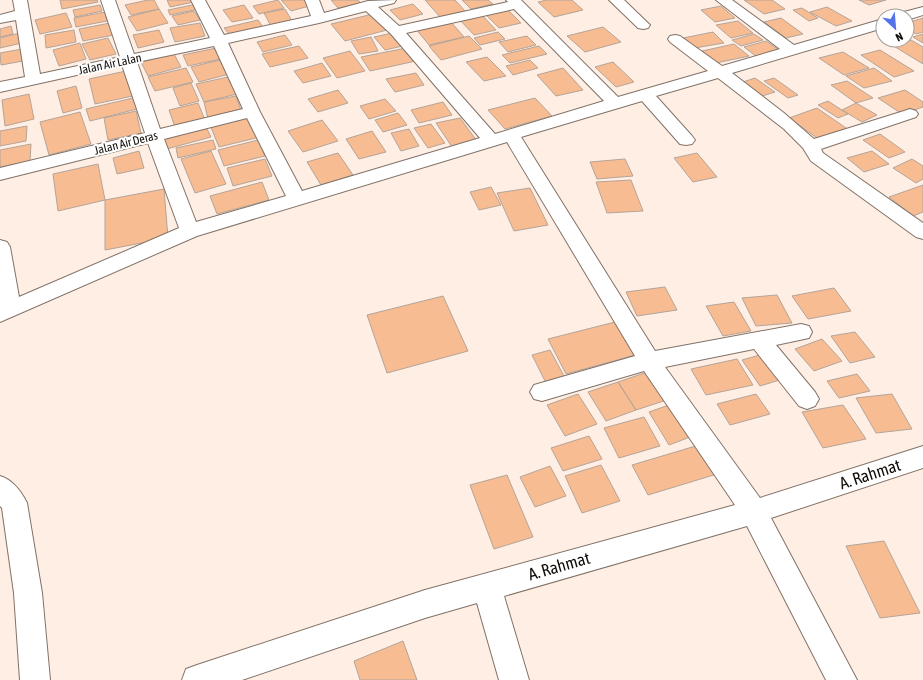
<svg xmlns="http://www.w3.org/2000/svg" width="923" height="680" viewBox="0 0 923 680" font-family="'Asap Condensed',sans-serif">
	<rect width="100%" height="100%" fill="#ffeee3"/>
	<path fill="#f8bc92" stroke="#b4a499" d="M60 0H97L98 2 62 9Z
		M148 0H154L159 9 131 15 125 5Z
		M167 0H193L194 2 170 7Z
		M278 0 284 8 259 14 253 6Z
		M281 0H309L313 5 291 11Z
		M331 0H358L361 3 338 8Z
		M425 0H455L465 11 440 17Z
		M462 0H488L493 4 471 9Z
		M547 0H572L583 10 554 17 538 2Z
		M744 0H772L785 9 764 14Z
		M859 0H886L869 5Z
		M197 4 199 9 170 15 168 10Z
		M413 4 423 14 400 20 390 10Z
		M100 5 102 11 75 17 73 10Z
		M244 5 253 18 232 22 223 10Z
		M721 6 735 18 715 22 701 10Z
		M827 7 852 21 836 26 810 12Z
		M802 8 818 18 809 21 793 10Z
		M159 9 168 23 137 31 128 17Z
		M285 9 292 21 271 26 264 13Z
		M507 9 521 23 499 28 485 14Z
		M194 11 200 20 178 25 172 16Z
		M105 12 107 21 76 27 74 18Z
		M66 13 72 27 40 34 35 20Z
		M373 14 387 30 345 41 331 24Z
		M481 14 496 30 474 35 459 19Z
		M781 18 803 34 786 38 764 22Z
		M923 18V32L916 34 907 29V23Z
		M258 20 263 27 230 35 224 28Z
		M450 21 464 37 429 45 415 28Z
		M738 21 753 33 731 38 716 25Z
		M110 23 114 35 83 41 79 29Z
		M200 23 205 36 175 42 170 28Z
		M11 26 13 34 0 37V29Z
		M603 27 621 42 585 52 567 36Z
		M74 30 76 42 46 48 45 35Z
		M159 30 164 42 138 48 133 35Z
		M397 32 407 45 385 50 374 37Z
		M498 32 505 39 480 45 474 38Z
		M713 32 724 43 689 49 678 39Z
		M20 33 22 43 0 48V38Z
		M754 34 763 40 741 46 732 40Z
		M923 34V43L913 37Z
		M285 35 292 45 263 52 257 42Z
		M469 36 482 49 441 60 429 46Z
		M527 36 536 45 508 52 499 42Z
		M371 37 378 51 359 54 351 41Z
		M108 38 116 54 90 60 82 44Z
		M911 40 923 47V64L892 45Z
		M766 41 779 50 757 57 744 47Z
		M80 43 86 59 59 66 53 50Z
		M734 44 749 56 716 63 702 51Z
		M299 46 308 58 270 67 262 54Z
		M539 46 547 54 510 63 502 55Z
		M216 48 221 59 188 66 183 55Z
		M406 48 416 61 370 71 361 57Z
		M22 49 23 61 1 65 0 53Z
		M880 50 914 71 894 77 861 55Z
		M350 51 365 71 337 78 323 58Z
		M843 52 869 68 844 75 819 58Z
		M174 54 181 67 148 76 141 62Z
		M487 57 506 76 484 81 466 62Z
		M224 59 233 73 199 82 191 67Z
		M530 60 538 68 513 75 506 66Z
		M613 62 634 82 616 87 595 67Z
		M322 63 331 76 303 83 294 71Z
		M186 68 193 82 155 91 148 77Z
		M563 68 583 90 556 96 537 75Z
		M874 68 892 81 864 88 846 76Z
		M126 71 133 96 95 104 89 79Z
		M416 73 424 85 395 92 386 79Z
		M228 77 237 94 204 102 196 84Z
		M755 78 775 92 759 97 740 83Z
		M774 78 798 95 788 98 764 81Z
		M847 81 873 98 856 103 831 85Z
		M191 83 199 101 180 106 173 88Z
		M76 86 82 108 63 113 57 91Z
		M338 90 348 103 318 112 308 99Z
		M905 90 923 102V107L902 114 878 98Z
		M29 94 34 119 5 126 2 100Z
		M236 96 242 113 208 119 204 102Z
		M133 98 137 109 90 121 86 109Z
		M535 98 552 116 505 129 488 110Z
		M385 99 396 111 369 119 360 106Z
		M828 101 848 114 838 118 818 105Z
		M443 102 452 115 419 123 411 110Z
		M198 103 205 120 175 127 169 110Z
		M856 103 877 115 862 122 842 110Z
		M817 108 849 130 820 140 789 118Z
		M136 111 141 133 108 140 104 118Z
		M80 112 91 144 49 155 40 122Z
		M398 113 407 125 383 132 375 120Z
		M250 115 260 137 219 147 210 125Z
		M460 118 477 141 452 147 436 123Z
		M322 120 338 141 303 152 288 131Z
		M431 124 445 143 428 148 414 128Z
		M27 126 26 141 0 146V131Z
		M206 127 211 137 163 150 159 139Z
		M409 129 419 146 401 151 391 133Z
		M372 131 386 152 359 159 346 139Z
		M880 134 905 152 889 158 863 140Z
		M213 140 216 149 178 158 176 148Z
		M258 140 265 156 224 166 218 150Z
		M31 144 30 161 0 167V150Z
		M139 151 144 168 117 174 113 158Z
		M211 151 226 184 195 193 181 159Z
		M872 151 889 164 864 172 847 158Z
		M338 153 353 175 321 185 307 162Z
		M697 153 717 177 693 182 674 158Z
		M265 159 272 176 233 186 227 168Z
		M625 159 633 176 597 179 590 162Z
		M912 159 923 166V179L916 183 893 168Z
		M98 164 105 200 58 211 53 174Z
		M631 180 643 211 607 213 596 182Z
		M262 182 269 200 217 214 210 196Z
		M923 185V212L913 216 889 197Z
		M491 187 501 205 479 210 470 192Z
		M530 188 548 225 514 231 497 193Z
		M164 189 168 238 105 250V200Z
		M665 287 677 310 637 316 626 292Z
		M834 288 851 311 808 319 792 296Z
		M777 295 792 323 756 326 742 298Z
		M443 296 468 351 387 373 367 315Z
		M734 302 751 331 723 336 706 306Z
		M619 321 639 354 566 374 548 339Z
		M855 332 875 357 850 363 831 336Z
		M822 339 842 361 814 371 795 349Z
		M550 350 565 378 546 383 532 355Z
		M767 353 786 378 760 386 742 360Z
		M737 359 753 385 706 395 691 369Z
		M653 370 673 398 636 410 618 382Z
		M857 374 870 391 839 398 827 381Z
		M618 382 636 410 606 421 588 392Z
		M578 394 597 424 565 436 547 405Z
		M756 394 770 414 730 425 717 404Z
		M892 394 912 429 876 433 856 398Z
		M669 405 690 437 669 445 649 412Z
		M843 405 866 439 823 448 802 412Z
		M644 417 660 446 619 458 604 428Z
		M589 436 602 459 563 471 551 448Z
		M699 445 717 474 648 495 632 465Z
		M601 465 620 501 582 513 565 476Z
		M550 466 566 496 535 507 520 477Z
		M507 475 533 537 494 549 470 485Z
		M884 541 920 613 880 618 846 546Z
		M403 641 417 680H360L354 661Z"/>
	<g fill="none" stroke-linecap="round" stroke-linejoin="round">
		<defs>
			<path id="minor" d="M13 0H27L40 74 120 57 101 0H115L134 54 210 38 191 0H205L224 35 311 16 305 0H319L324 13 368 1 396 0 394 3 378 7 399 26 508 2 506 0H521L618 97 708 71 670 42 668 39 670 36 675 35 680 36 722 66 780 49 716 0H732L794 45 883 19V28L732 73 784 113 814 139 904 111 910 109 916 111 918 114 916 117 821 149 823 153 923 223V239L916 237 811 161 803 148 784 129 718 78 656 96 692 136 695 140 692 144 686 145 680 144 642 101 521 137 655 351 801 324 809 326 812 332 809 338 776 345 815 392 819 399 815 406 807 409 799 406 754 349 665 367 760 498 923 446V468L771 518 857 680H826L747 526 504 596 529 680H499L477 603 425 618 242 680H182L186 669 197 665 425 590 735 505 644 371 542 401 534 399 530 392 534 385 635 356 507 142 197 236 0 322V240L7 242 10 247 19 297 179 228 148 143 0 180V168L145 133 122 65 0 92V82L25 77 16 20 0 23V15L15 11ZM514 9 604 101 495 134 406 33ZM366 11 391 34 480 138 302 191 260 112 228 43 319 23ZM214 46 243 109 160 129 137 62ZM247 118 286 196 196 222 164 139Z
				M609 0H624L650 25 648 28 643 29 638 28Z
				M923 7V15L907 20V16H898L900 13Z
				M0 476C13 480 21 491 27 503L42 593 50 680H20L14 593 2 508 0 506Z"/>
		</defs>
		<use href="#minor" stroke="#817268" stroke-width="2"/>
		<use href="#minor" fill="#fff" fill-rule="evenodd"/>
	</g>
	<g text-anchor="middle" stroke-width="4" stroke-linejoin="round" paint-order="stroke">
		<g font-size="12" fill="#110c08" stroke="#fff">
			<text transform="translate(110 64) rotate(-12)" y="4">Jalan Air Lalan</text>
			<text transform="translate(126 143) rotate(-14)" y="4">Jalan Air Deras</text>
		</g>
		<g font-size="17" fill="#110c08" stroke="#fff">
			<text transform="translate(870 474) rotate(-18)" y="6">A. Rahmat</text>
			<text transform="translate(559 566) rotate(-16)" y="6">A. Rahmat</text>
		</g>
	</g>
	<g transform="translate(895 28) rotate(154)"><circle r="19" fill="#ffffff" stroke="#a09e9c"/>
	<path d="M0-3L7 15L0 10L-7 15Z" fill="#5474e9"/>
	<text y="-6" font-size="11" font-weight="bold" text-anchor="middle" fill="#110c08">N</text>
	</g>
</svg>
